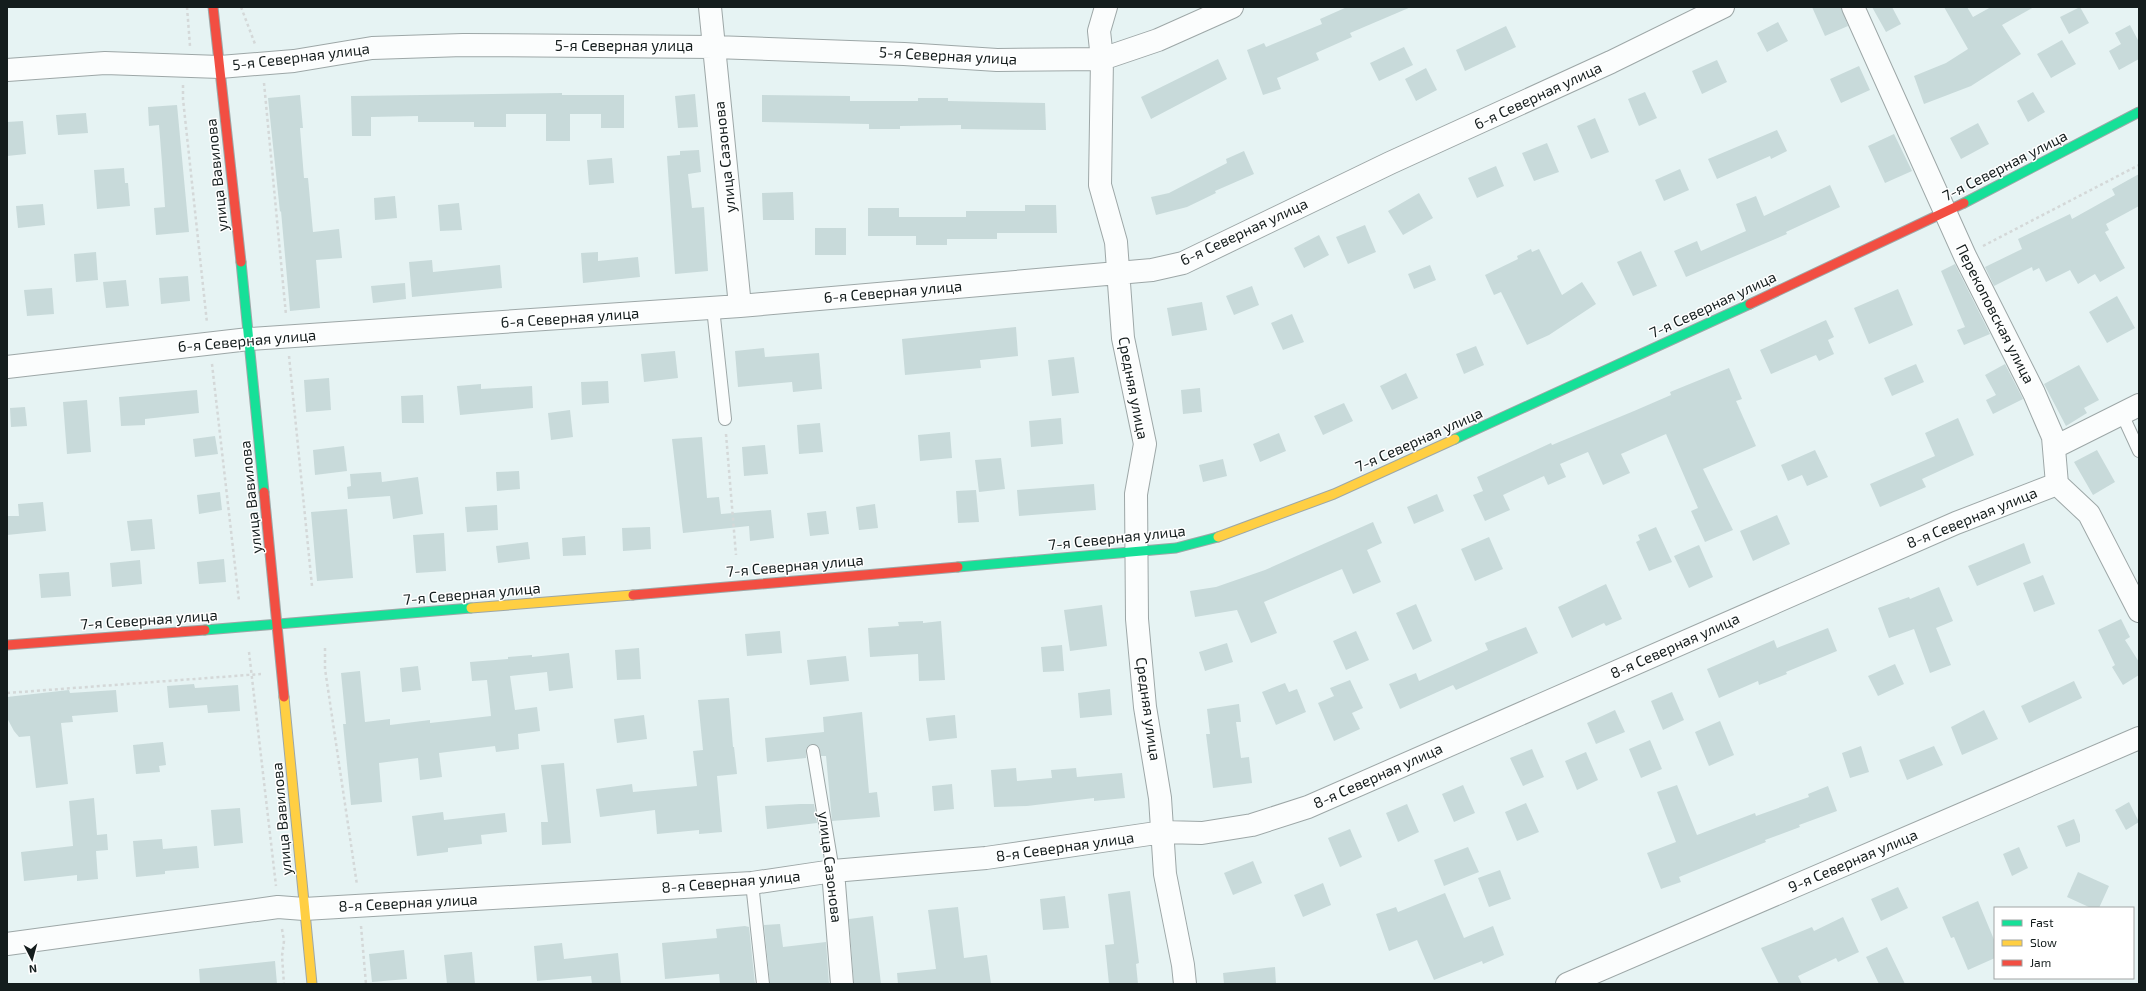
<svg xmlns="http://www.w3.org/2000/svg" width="2146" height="991" viewBox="0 0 2146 991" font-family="'Exo 2',sans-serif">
	<rect width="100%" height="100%" fill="#e6f3f3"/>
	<path fill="#c8dada" d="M1347 7H1411L1350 33 1352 37 1316 53 1319 60 1277 78 1281 89 1263 95 1247 50 1264 43 1266 47 1322 24 1320 19Z
		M1812 7H1841L1848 26 1825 36Z
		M1872 7H1892L1901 24 1886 32Z
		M1944 7H1967L1973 17 1991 7H2034L2002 25 2021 54 1971 86 1924 104 1914 76 1946 63 1968 49Z
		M2080 7 2089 23 2069 34 2060 17Z
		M1778 22 1788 41 1767 52 1757 33Z
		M2130 25 2139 42V59L2119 70 2109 51 2121 44 2115 33Z
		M1506 26 1516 47 1465 71 1456 50Z
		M2062 40 2076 64 2051 78 2037 54Z
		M1404 47 1413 65 1379 81 1370 63Z
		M1218 59 1227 79 1151 119 1141 97Z
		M1717 60 1727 82 1702 94 1692 71Z
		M1859 66 1870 90 1841 103 1830 79Z
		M1426 68 1437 90 1416 101 1405 79Z
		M1645 92 1657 118 1639 126 1628 99Z
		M2033 92 2045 112 2028 122 2017 101Z
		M562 93V95H624V128H601V114H570V141H546V114H506V127H474V122H418V116L371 117V136H352L351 96Z
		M695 94 698 127 678 128 675 96Z
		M300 95 303 128H300L304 178H308L313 232 339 229 342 258 316 260 320 308 290 311 281 211 280 212 268 98Z
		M762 95 850 96V101H918V98H948V101L1045 103 1046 130 961 129V125L900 126V129H869V124L762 122Z
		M177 105 189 232 156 235 154 208 165 207 162 163 159 125 149 126 148 107Z
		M86 113 88 133 58 135 56 115Z
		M1595 118 1609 152 1591 159 1577 126Z
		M23 121 26 154 7 156V122Z
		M1978 123 1989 144 1961 159 1950 138Z
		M1777 130 1787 151 1771 159 1770 156 1717 179 1708 159Z
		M1894 134 1912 171 1885 183 1868 146Z
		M1547 143 1559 172 1534 181 1522 153Z
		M699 150 701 172 688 174 692 208 704 207 708 271 675 274 667 156 680 155V151Z
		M1244 151 1254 174 1215 191 1216 193 1187 207 1156 215 1151 197 1169 193 1227 163 1226 159Z
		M612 158 614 183 589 185 587 160Z
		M1496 166 1504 186 1477 198 1468 178Z
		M124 168 125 183H128L130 206 97 209 94 170Z
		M1680 169 1689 190 1664 201 1655 180Z
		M2139 174V206L2106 224 2109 230 2105 232 2125 268 2100 282 2095 274 2078 284 2070 270 2046 282 2039 268 2033 271 2032 267 1994 286 1985 267 2022 249 2018 239 2070 214 2072 219 2115 195 2112 189Z
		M1830 185 1840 207 1786 232 1787 234 1686 277 1674 251 1697 241 1701 251 1746 231 1736 204 1756 196 1764 216Z
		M793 192 794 220H763L762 193Z
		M1419 193 1433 218 1403 235 1388 211Z
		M395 196 397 218 375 220 374 198Z
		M459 203 462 230 440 231 438 205Z
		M43 204 45 225 18 228 16 206Z
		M1025 205H1056L1057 233H997V239H947V245H916V236H868V208H899V217H966V211H1025Z
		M1365 225 1376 252 1348 264 1336 237Z
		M815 228H846V255H815Z
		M1319 235 1329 255 1304 268 1294 248Z
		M1531 249 1532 252 1539 249 1562 295 1582 282 1596 304 1549 335 1527 345 1501 292 1494 295 1485 275 1518 259 1517 256Z
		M1641 251 1657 286 1633 296 1617 262Z
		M96 252 98 280 76 282 74 254Z
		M598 252V261L638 257 640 277 583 283 581 253Z
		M432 260 433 272 500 265 502 288 412 297 409 262Z
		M1955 264 1990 334 1964 345 1957 330 1965 327 1941 271Z
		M1430 265 1436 280 1414 289 1408 274Z
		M188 276 190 301 161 304 159 278Z
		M126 280 129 306 106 308 103 282Z
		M405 283 406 299 373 303 371 286Z
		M1252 286 1259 305 1234 315 1226 296Z
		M52 288 54 314 27 316 24 290Z
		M1898 289 1913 325 1869 344 1854 308Z
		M2117 296 2135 328 2107 343 2089 312Z
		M1202 302 1207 330 1172 336 1167 308Z
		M1292 314 1304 342 1283 350 1271 323Z
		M1826 320 1834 337 1828 340 1834 354 1819 361 1816 355 1771 374 1760 350Z
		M1016 327 1018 356 980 360 981 368 905 375 902 339Z
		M1476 346 1484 365 1464 374 1456 354Z
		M764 348 765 357 819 353 822 389 793 392 792 382 738 387 735 351Z
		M675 351 678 378 644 382 641 354Z
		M1074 357 1079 393 1052 396 1048 360Z
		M1916 364 1924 382 1892 396 1884 378Z
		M2005 364 2023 399 1993 414 1986 400 1996 395 1985 375Z
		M2079 365 2099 400 2084 408 2087 413 2066 426 2044 384Z
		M1729 368 1742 399 1736 401 1756 446 1703 469 1733 530 1705 542 1691 511 1698 508 1666 434 1621 454 1630 473 1603 485 1588 452 1560 464 1566 477 1548 485 1544 476 1503 495 1510 510 1485 521 1473 495 1483 491 1477 477 1551 443 1552 445 1634 411 1671 395 1670 392Z
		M1406 373 1418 398 1392 410 1380 386Z
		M329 378 331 410 306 412 304 380Z
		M608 381 609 403 582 405 581 382Z
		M481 384V389L532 386 533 408 460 415 457 386Z
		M1200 388 1202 412 1183 414 1181 390Z
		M197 390 199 413 145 419V425L121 426 119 397Z
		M423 395 424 423H402L401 396Z
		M87 400 91 452 67 454 63 402Z
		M1344 403 1353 421 1323 435 1314 416Z
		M25 407 27 426 11 427 10 408Z
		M570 410 573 437 551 440 548 413Z
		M1061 418 1063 444 1031 447 1029 421Z
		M1958 418 1974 455 1922 479 1926 487 1880 507 1870 484 1935 456 1925 433Z
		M820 423 823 452 799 454 797 425Z
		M950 432 952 458 920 461 918 435Z
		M1279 433 1286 451 1260 462 1253 444Z
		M215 436 218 454 195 457 193 439Z
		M702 437 707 498 719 497 721 514 771 510 774 538 750 541 749 526 683 533 672 439Z
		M765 445 768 474 744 476 742 447Z
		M344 446 347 471 315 475 313 450Z
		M1815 450 1828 477 1807 486 1802 475 1788 481 1781 465Z
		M2097 450 2115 482 2093 495 2074 462Z
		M1001 458 1005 489 979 492 975 460Z
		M1223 459 1227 476 1203 482 1199 465Z
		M519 471 520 489 497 491 496 472Z
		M381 472 382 482 418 477 423 514 393 519 390 496 348 499 347 487 351 486 350 474Z
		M1094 484 1096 510 1019 516 1017 490Z
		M976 490 979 522 958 523 956 491Z
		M220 492 222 510 199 514 197 495Z
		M1437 494 1444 511 1414 524 1407 507Z
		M43 502 46 531 7 535V516H19L18 504Z
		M875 504 878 528 859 530 856 507Z
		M497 505 498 530 467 532 465 507Z
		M347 509 353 578 317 581 311 512Z
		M826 511 829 534 810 536 807 513Z
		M1777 515 1790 544 1753 561 1740 531Z
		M152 519 155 549 131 551 127 521Z
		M1373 522 1382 543 1367 550 1381 582 1353 594 1342 569 1264 602 1277 633 1251 643 1237 610 1195 617 1190 591 1216 587 1265 570Z
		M650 527 651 549 623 551 622 528Z
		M1656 527 1672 562 1649 571 1636 542 1640 540 1638 535Z
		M444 533 446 571 416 573 413 535Z
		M585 536 586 555 563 556 562 538Z
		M1489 537 1503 569 1475 581 1461 549Z
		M528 542 530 559 498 563 496 546Z
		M2024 543 2031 563 1977 586 1968 566Z
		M1699 545 1713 577 1689 588 1674 556Z
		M224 559 226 582 199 584 197 562Z
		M140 560 142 584 112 587 110 563Z
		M69 572 71 596 41 598 39 574Z
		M2043 575 2055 604 2034 612 2023 583Z
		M1606 584 1622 619 1606 626 1604 623 1572 638 1558 607Z
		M1939 587 1953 621 1936 628 1951 665 1930 673 1914 629 1889 638 1878 608 1909 597 1910 599Z
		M1416 604 1432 641 1413 650 1396 613Z
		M1102 605 1107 646 1070 651 1064 610Z
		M2121 619 2130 637 2125 640 2139 662V675L2123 685 2112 667 2115 665 2098 630Z
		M923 621V623L941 621 945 680 919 681 918 654 870 657 868 628 899 626 898 622Z
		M1526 627 1538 653 1456 690 1453 685 1400 709 1389 684 1416 673 1419 681 1488 650 1485 643Z
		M1828 628 1837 651 1786 672 1787 674 1759 685 1758 681 1719 698 1707 669 1774 640 1777 648Z
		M780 631 782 653 747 656 745 634Z
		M1356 631 1369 660 1346 670 1333 641Z
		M1227 643 1233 662 1205 671 1199 652Z
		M1062 645 1064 671 1043 672 1041 647Z
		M639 648 641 679 617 680 615 650Z
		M569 653 573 688 549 691 547 672 510 676 515 710 537 707 540 731 518 734 519 749 496 752 495 746 439 753 442 777 420 780 418 758 379 763 382 802 351 805 343 724H346L341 673 360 671 365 722 390 719V725L430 720V723L491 716 487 680 472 681 470 662 508 659V657L532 655V657Z
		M846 656 849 681 810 685 807 660Z
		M1895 664 1904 684 1878 696 1868 676Z
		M418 666 421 690 402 692 400 668Z
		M1350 680 1363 708 1352 713 1360 729 1334 741 1318 703 1334 696 1330 688Z
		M2074 681 2082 698 2029 723 2021 706Z
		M1285 683 1289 692 1297 689 1306 712 1276 725 1262 692Z
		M194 684 195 688 238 685 240 711 208 713 207 705 169 708 167 686Z
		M1110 689 1112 715 1080 718 1078 693Z
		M69 690 70 693 116 690 118 712 72 716 73 722 61 723 68 784 36 788 30 736 19 737 14 731 7 718V697Z
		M1672 692 1684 720 1663 730 1651 701Z
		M729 698 733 747H734L737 774 717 776 722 832 699 834V830L657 834 655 810 600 817 596 789 632 784 633 792 697 786 693 751 703 750 698 700Z
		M1239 704 1241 722H1236L1241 758 1249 757 1252 783 1213 788 1206 734H1210L1207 709Z
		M1615 710 1625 732 1596 744 1587 723Z
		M1984 710 1998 739 1962 755 1951 727Z
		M862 712 869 793 877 792 880 817 832 821 826 756H821L819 747 812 744 808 746 806 749V758L767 762 765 738 824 732 823 717Z
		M644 715 647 739 617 743 614 719Z
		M955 715 957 738 929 741 926 718Z
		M1720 721 1734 755 1709 766 1695 732Z
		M1650 740 1662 769 1641 778 1629 749Z
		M163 742 166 765 159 766 160 772 136 774 133 745Z
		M1861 746 1869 772 1850 778 1842 753Z
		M1934 746 1943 765 1907 780 1899 760Z
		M1532 749 1544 777 1523 786 1510 758Z
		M1586 752 1598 780 1577 790 1565 761Z
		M564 763 571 843 542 845 541 822H548L541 765Z
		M1016 768 1017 781 1052 778 1051 770 1076 768 1077 777 1122 773 1125 798 1094 801V798L1027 806 994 807 991 770Z
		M952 784 954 809 934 811 932 786Z
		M1463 785 1475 813 1454 822 1442 794Z
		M1677 785 1697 835 1755 813 1756 816 1809 797 1808 794 1828 786 1837 811 1799 825 1800 827 1765 840 1766 842 1679 877 1681 882 1661 889 1647 853 1676 842 1657 792Z
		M94 798 97 835 107 834 108 850 96 851 98 879 77 881V875L24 881 21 852 73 846 69 801Z
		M2129 802 2139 822 2126 830 2115 810Z
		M1526 803 1539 832 1517 841 1505 812Z
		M800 804H814L817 823 767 829 765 806Z
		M1407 804 1419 832 1398 842 1386 813Z
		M240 808 243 843 214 846 211 810Z
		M443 812 444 820 505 813 507 832 481 835 482 844 448 848V852L417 856 412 816Z
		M2074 819 2080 835V842L2066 847 2057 826Z
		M1350 829 1362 857 1340 867 1328 838Z
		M162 839 163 849 197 846 199 868 165 871V874L136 877 133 841Z
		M1468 847 1479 872 1444 886 1434 860Z
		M2019 847 2028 868 2012 876 2003 854Z
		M1253 861 1262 883 1233 895 1224 873Z
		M1500 870 1511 899 1489 907 1478 878Z
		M2078 872 2109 886 2099 908H2091L2067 897Z
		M1323 883 1331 905 1303 917 1294 895Z
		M1898 887 1908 908 1881 921 1871 899Z
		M1130 891 1139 963 1136 964 1138 984H1109L1105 945 1114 944 1108 894Z
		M1445 893 1464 938 1493 926 1504 955 1483 964 1482 961 1434 980 1417 940 1389 951 1376 914 1396 907 1398 912Z
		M1065 896 1069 928 1043 930 1040 899Z
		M1978 901 1995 942V958L1968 970 1954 937 1951 938 1942 917Z
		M958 907 964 958 987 955 991 984H898L897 973 936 969 928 910Z
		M873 916 881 984H854L849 919Z
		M1843 917 1859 952 1838 962 1836 958 1798 976 1802 984H1779L1761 948 1812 927 1814 931Z
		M780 924 783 947 826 942 829 984H770L764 925Z
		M745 926 749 927 755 984H720L719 974 665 979 662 943 717 938 716 929Z
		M562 943 564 959 618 953 621 984H592L591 976 537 981 534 946Z
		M1887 947 1905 984H1879L1866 957Z
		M404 950 407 979 372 982 369 954Z
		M472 952 475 984H447L444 955Z
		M275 961 277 984H200L199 969Z
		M1275 967 1276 984H1224L1223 973Z"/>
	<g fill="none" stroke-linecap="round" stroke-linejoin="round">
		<defs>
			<path id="lane" d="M713 308 725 419
				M2122 414 2139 451
				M813 751 833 871
				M752 883 763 984"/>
			<path id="street" d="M710 7 740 306
				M1106 7 1099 31 1102 59 1100 185 1116 242 1123 338 1145 444 1136 494 1137 619 1145 707 1160 798 1165 874 1183 965 1185 984
				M1853 7 1965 256 2034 393 2053 437 2057 484 2089 514 2139 611
				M7 70 105 63 220 67 294 61 372 48 463 45 714 47 904 54 997 60 1102 59 1158 40 1232 7
				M7 367 249 339 740 306 1152 270 1183 263 1390 163 1611 62 1723 7
				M2055 447 2139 405
				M833 871 842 984
				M7 944 278 907 304 909 752 883 833 871 986 858 1163 832 1202 833 1252 825 1308 807 1956 523 2057 484
				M1567 984 2139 738"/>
			<path id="fast" d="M1964 203 2139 112
				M241 262 264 492
				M1455 439 1750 304
				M958 567 1176 548 1218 537
				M205 630 471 608"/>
			<path id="slow" d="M1218 537 1334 494 1455 439
				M471 608 633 595
				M284 697 312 984"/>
			<path id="jam" d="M213 7 241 262
				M1750 304 1964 203
				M264 492 284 697
				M633 595 958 567
				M7 645 205 630"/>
		</defs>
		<use href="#lane" stroke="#9da7a7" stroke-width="14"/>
		<use href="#street" stroke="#9da7a7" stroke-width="24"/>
		<use href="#fast" stroke="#9da7a7" stroke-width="11"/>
		<use href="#slow" stroke="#9da7a7" stroke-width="11"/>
		<use href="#jam" stroke="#9da7a7" stroke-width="11"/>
		<path stroke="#d4d8d8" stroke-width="2.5" stroke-dasharray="3 3" stroke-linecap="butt" d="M187 7 190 46
			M241 7 255 44
			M264 83 286 315
			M183 85V99L207 323
			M1983 246 2139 165
			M289 356 312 586
			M212 364 239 601
			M726 434 736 555
			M325 648V669L357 885
			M249 652 276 886
			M7 693 261 674
			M361 926 366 984
			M282 929 284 941 282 956 284 984"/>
		<use href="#lane" stroke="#fbfdfd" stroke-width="12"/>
		<use href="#street" stroke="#fbfdfd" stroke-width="22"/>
		<use href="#fast" stroke="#16e098" stroke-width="9"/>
		<use href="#slow" stroke="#ffcf43" stroke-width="9"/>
		<use href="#jam" stroke="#f24e42" stroke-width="9"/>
	</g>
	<g text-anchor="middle" stroke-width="3" stroke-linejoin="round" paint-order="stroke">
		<g font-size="15" fill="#141d1d" stroke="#fff">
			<text x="624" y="51">5-я Северная улица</text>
			<text transform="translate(948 56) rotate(3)" y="5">5-я Северная улица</text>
			<text transform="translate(301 57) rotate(-7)" y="5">5-я Северная улица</text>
			<text transform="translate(1538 96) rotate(-25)" y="5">6-я Северная улица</text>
			<text transform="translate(725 157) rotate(-96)" y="5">улица Сазонова</text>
			<text transform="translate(2005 166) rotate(-27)" y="5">7-я Северная улица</text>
			<text transform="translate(217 175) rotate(-96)" y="5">улица Вавилова</text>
			<text transform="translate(1244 232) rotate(-25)" y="5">6-я Северная улица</text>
			<text transform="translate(893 292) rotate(-5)" y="5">6-я Северная улица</text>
			<text transform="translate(1713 305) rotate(-25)" y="5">7-я Северная улица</text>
			<text transform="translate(1995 314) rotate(63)" y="5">Перекоповская улица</text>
			<text transform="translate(570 318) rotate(-4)" y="5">6-я Северная улица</text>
			<text transform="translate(247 341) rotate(-5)" y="5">6-я Северная улица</text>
			<text transform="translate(1133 388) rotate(79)" y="5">Средняя улица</text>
			<text transform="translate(1419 440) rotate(-24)" y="5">7-я Северная улица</text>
			<text transform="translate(251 497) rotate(-96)" y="5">улица Вавилова</text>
			<text transform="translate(1972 518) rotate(-22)" y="5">8-я Северная улица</text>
			<text transform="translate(1117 538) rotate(-6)" y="5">7-я Северная улица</text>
			<text transform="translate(795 566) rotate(-5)" y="5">7-я Северная улица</text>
			<text transform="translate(472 594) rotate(-5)" y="5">7-я Северная улица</text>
			<text transform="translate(149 620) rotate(-4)" y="5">7-я Северная улица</text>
			<text transform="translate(1675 646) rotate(-24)" y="5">8-я Северная улица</text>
			<text transform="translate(1148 709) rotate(82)" y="5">Средняя улица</text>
			<text transform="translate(1378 776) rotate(-24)" y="5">8-я Северная улица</text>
			<text transform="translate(282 819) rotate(-95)" y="5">улица Вавилова</text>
			<text transform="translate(1065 847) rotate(-8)" y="5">8-я Северная улица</text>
			<text transform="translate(1853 861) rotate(-23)" y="5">9-я Северная улица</text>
			<text transform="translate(830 867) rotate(83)" y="5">улица Сазонова</text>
			<text transform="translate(731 882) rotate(-5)" y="5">8-я Северная улица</text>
			<text transform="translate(408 903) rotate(-3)" y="5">8-я Северная улица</text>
		</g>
	</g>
	<rect width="2146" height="991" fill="none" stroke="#141d1d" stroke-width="16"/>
	<rect x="1994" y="907" width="140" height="72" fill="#ffffff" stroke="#a1a5a5"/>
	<rect x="2002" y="920" width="20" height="6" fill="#16e098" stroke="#a1a5a5"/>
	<text x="2030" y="927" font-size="12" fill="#141d1d">Fast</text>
	<rect x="2002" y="940" width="20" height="6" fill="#ffcf43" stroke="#a1a5a5"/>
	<text x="2030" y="947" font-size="12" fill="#141d1d">Slow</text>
	<rect x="2002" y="960" width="20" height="6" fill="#f24e42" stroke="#a1a5a5"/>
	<text x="2030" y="967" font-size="12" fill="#141d1d">Jam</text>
	<g transform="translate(32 959) rotate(174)" stroke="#ffffff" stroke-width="3" paint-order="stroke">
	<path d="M0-3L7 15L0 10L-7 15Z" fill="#141d1d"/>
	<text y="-6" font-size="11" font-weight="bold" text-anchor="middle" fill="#141d1d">N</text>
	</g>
</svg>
